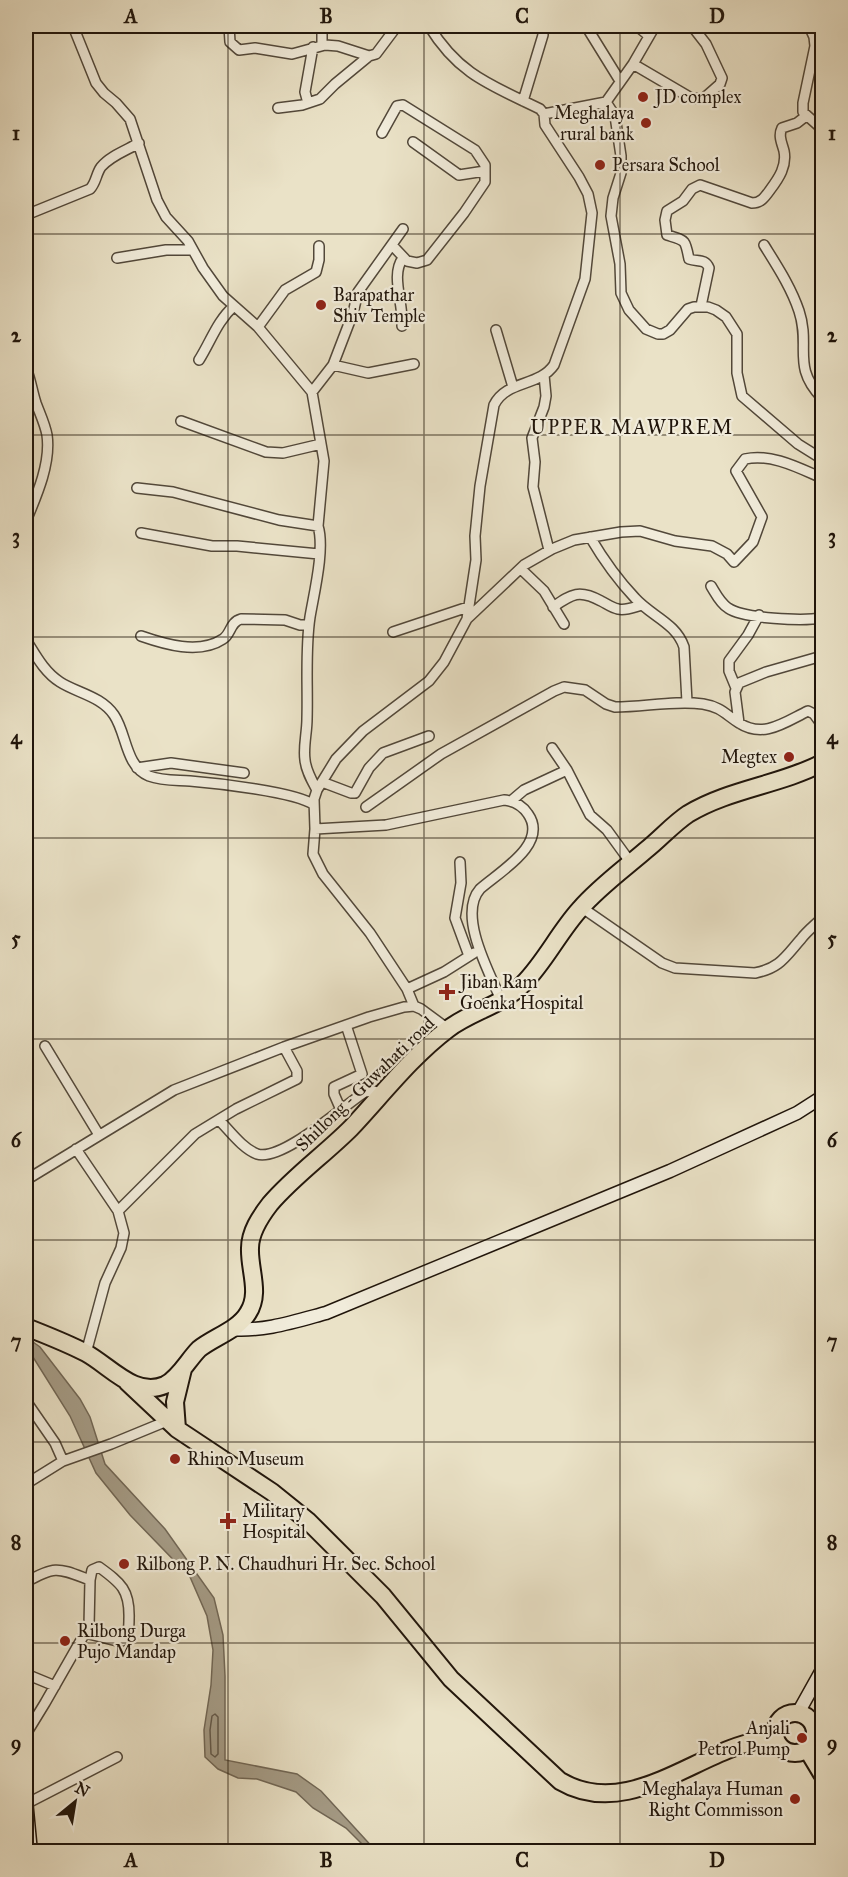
<svg xmlns="http://www.w3.org/2000/svg" width="848" height="1877" viewBox="0 0 848 1877" font-family="'IM FELL Great Primer',serif">
	<rect width="100%" height="100%" fill="#eae2c7"/>
	<filter id="stains"><feTurbulence type="fractalNoise" baseFrequency=".00333" numOctaves="4"/><feColorMatrix values="0 0 0 0 .2 0 0 0 0 .09 0 0 0 0 .02 0 0 0 .5 -.17"/></filter>
	<radialGradient id="worn" r=".72"><stop offset=".6" stop-color="#630" stop-opacity="0"/><stop offset="1" stop-color="#630" stop-opacity=".3"/></radialGradient>
	<path fill="#a59c87" stroke="#706655" stroke-width="1.5" d="M26 1337 40 1347 80 1399 90 1417 105 1464 165 1529 214 1598 223 1635 225 1676V1760L297 1774 321 1791 376 1851H369L346 1828 313 1808 296 1792 257 1779 238 1778 218 1769 205 1757 204 1730 211 1685 213 1650 207 1616 190 1577 130 1515 96 1473 70 1416 33 1357 26 1352Z"/>
	<g fill="none" stroke-linecap="round" stroke-linejoin="round">
		<path stroke="#625849" stroke-width="1.5" d="M215 1714 218 1717V1754L215 1757 211 1754 210 1730 212 1716Z"/>
		<defs>
			<path id="street" d="M73 26 96 83 104 93 116 103 130 119 157 200 166 217 188 241 203 268 223 296 258 327 312 392 324 461 318 526C325 549 314 593 310 617 305 650 308 686 307 719 307 733 303 747 305 760 306 771 312 781 317 790
				M229 26 230 42 239 50 255 48 292 54 325 45 338 46 369 56 376 54 397 26
				M322 26V45
				M429 26C459 75 491 85 540 109L544 114
				M586 26 620 81
				M637 26 649 36
				M809 26 814 37 815 46 803 103V112L822 129
				M633 64 691 98 703 99 720 84 722 78 706 44 692 26
				M523 101 543 35 542 26
				M606 102 633 64 655 26
				M308 103 305 92 313 47
				M278 108 302 105 320 99 335 84 369 56
				M382 133 397 106 403 105 475 150 485 165V182L464 213 427 260 417 263 407 261 392 245
				M413 142 459 175 485 171
				M26 215 90 189C96 183 96 174 101 167 110 156 127 150 139 143
				M764 245C777 266 791 287 799 311 811 347 791 366 822 398
				M117 258 166 250H193
				M701 306 709 268C705 258 697 262 689 259 685 239 686 241 667 235L665 220 667 211 683 201 692 189 700 185 752 203C761 203 765 197 770 190 779 178 787 166 784 151 782 143 778 136 782 128L797 123 806 116
				M402 326C404 304 390 275 403 258
				M258 327 285 290 316 272 319 260V246
				M496 330 513 387
				M199 360C211 341 217 321 234 306
				M333 365 368 373 414 364
				M26 368C31 380 32 391 36 403 40 414 45 424 47 435 51 463 37 495 26 521
				M544 375 546 396 544 407 532 438 535 462 533 487 549 550
				M312 392 333 365 353 313 358 292 403 229
				M181 421 266 452 283 453 321 444
				M137 488 173 492 279 520 318 526
				M141 533 212 546H237L319 554
				M590 537C603 559 617 579 635 598 651 616 676 623 684 647L687 702
				M521 569 544 591 564 624
				M711 586C716 594 720 603 728 608 744 619 803 621 822 618
				M553 607C572 594 579 589 601 601 607 604 612 608 618 609 626 611 634 607 642 605
				M467 619 476 560 475 536 480 486 494 405C506 380 539 387 554 365L585 279 592 213 588 194 579 177 545 125 544 114 606 102 615 116 621 156V173L613 198 611 216 620 264 621 293 629 310 646 329 658 334H663L670 330 688 309 694 307H708L716 310 726 317 737 334V373L742 396 798 444 822 459
				M393 632 468 607
				M141 636C164 644 199 655 223 639 231 634 230 622 241 619L285 620 300 625H309
				M26 640C35 654 44 672 60 682 77 693 101 696 114 715 127 734 125 766 149 776 162 781 176 780 190 781 215 783 297 792 314 805
				M736 688 729 671V661L748 635 759 615
				M739 723 735 692 739 683 766 672 822 656
				M552 748 567 770 590 815 607 830 631 863
				M137 768 171 763 244 773
				M322 782 351 793H355L369 768 383 753 429 736
				M511 801 524 790 567 770
				M366 807 441 754 554 691 564 687 585 690 606 704 615 707C645 707 674 700 703 704 721 707 725 714 739 723 764 739 785 722 808 711L814 714 822 725
				M315 829 313 854 323 874 370 933 407 989 414 1006
				M460 862 461 883 455 918 469 956
				M581 907 662 963 675 968 755 973C780 968 785 957 801 939 807 931 815 925 822 918
				M407 989 444 972 474 953
				M502 1002C490 974 457 915 480 889 499 872 549 844 528 814 522 805 514 801 504 800L386 825 315 829 314 799 317 790 336 759 363 731 429 681 444 662 467 619 524 565 552 549 574 540 621 532 640 531 675 541 712 546 727 554 734 562 753 542 762 517 736 471 745 459C771 453 799 468 822 478
				M45 1046 99 1135
				M341 1110 334 1094V1087L362 1074 346 1025
				M219 1120C230 1131 242 1148 257 1154 282 1162 343 1106 365 1092L374 1091 382 1094
				M76 1149 118 1211 124 1233 121 1248 105 1283 86 1353
				M26 1180 174 1090 284 1047 369 1017 404 1007 414 1006 421 1009 448 1029
				M118 1211 195 1134 236 1109 297 1079V1071L284 1047
				M26 1401 55 1443 63 1461
				M26 1484 63 1461 111 1444 167 1421
				M26 1582C56 1565 58 1568 90 1580L92 1570 99 1567C121 1583 130 1590 129 1619 129 1627 129 1635 122 1641H117L85 1633
				M26 1674 55 1686
				M26 1734 45 1703 89 1626 90 1580
				M26 1804 117 1757"/>
			<path id="secondary" d="M229 1329C263 1332 293 1322 326 1313L670 1171 797 1113 822 1097
				M798 1713 822 1670
				M26 1800 31 1852"/>
			<path id="highway" d="M26 1327C46 1335 67 1343 86 1353 110 1366 135 1398 165 1385 179 1378 188 1360 199 1349 214 1337 238 1330 248 1313 261 1293 249 1270 250 1248 250 1232 260 1217 270 1204 294 1176 325 1154 351 1128 382 1095 411 1057 448 1029 472 1011 501 1006 523 984 545 962 559 932 580 909 599 887 624 869 646 850 660 839 673 824 688 814 729 789 780 785 822 763
				M183 1369 175 1402 177 1429 272 1492 308 1521 383 1596 451 1679 560 1781C618 1815 676 1770 730 1749 745 1743 760 1740 775 1736
				M127 1382 177 1429
				M775 1733a20 20 0 1 1 40 0a20 20 0 1 1-40 0Z
				M807 1749 822 1774"/>
		</defs>
		<use href="#street" stroke="#52483a" stroke-width="12"/>
		<use href="#secondary" stroke="#20150b" stroke-width="15"/>
		<use href="#highway" stroke="#20150b" stroke-width="20"/>
		<use href="#street" stroke="#f1ecdb" stroke-width="9"/>
		<use href="#secondary" stroke="#f1ecdb" stroke-width="12"/>
		<use href="#highway" stroke="#eae2c7" stroke-width="16"/>
	</g>
	<path fill="none" stroke="#20150b" stroke-width="1.5" stroke-opacity="0.55" d="M228 26V1852M424 26V1852M620 26V1852M26 234H822M26 435H822M26 637H822M26 838H822M26 1039H822M26 1240H822M26 1442H822M26 1643H822"/>
	<g fill="#8f2418" stroke="#f1ecdb" stroke-width="2">
		<circle cx="643" cy="97" r="6"/>
		<circle cx="646" cy="123" r="6"/>
		<circle cx="600" cy="165" r="6"/>
		<circle cx="321" cy="305" r="6"/>
		<circle cx="789" cy="757" r="6"/>
		<path d="M444 983h6v6h6v6h-6v6h-6v-6h-6v-6h6z"/>
		<circle cx="175" cy="1459" r="6"/>
		<path d="M225 1512h6v6h6v6h-6v6h-6v-6h-6v-6h6z"/>
		<circle cx="124" cy="1564" r="6"/>
		<circle cx="65" cy="1641" r="6"/>
		<circle cx="802" cy="1738" r="6"/>
		<circle cx="795" cy="1799" r="6"/>
	</g>
	<g text-anchor="middle" stroke-width="4.5" stroke-linejoin="round" paint-order="stroke">
		<g font-size="18" fill="#20150b" stroke="#f1ecdb" text-anchor="start">
			<text x="655" y="103">JD complex</text>
			<text x="634" y="119" text-anchor="end">Meghalaya<tspan x="634" dy="21">rural bank</tspan></text>
			<text x="612" y="171">Persara School</text>
			<text x="333" y="301">Barapathar<tspan x="333" dy="21">Shiv Temple</tspan></text>
			<text x="777" y="763" text-anchor="end">Megtex</text>
			<text x="460" y="988">Jiban Ram<tspan x="460" dy="21">Goenka Hospital</tspan></text>
			<text x="187" y="1465">Rhino Museum</text>
			<text x="242" y="1517">Military<tspan x="242" dy="21">Hospital</tspan></text>
			<text x="136" y="1570">Rilbong P. N. Chaudhuri Hr. Sec. School</text>
			<text x="77" y="1637">Rilbong Durga<tspan x="77" dy="21">Pujo Mandap</tspan></text>
			<text x="790" y="1734" text-anchor="end">Anjali<tspan x="790" dy="21">Petrol Pump</tspan></text>
			<text x="783" y="1795" text-anchor="end">Meghalaya Human<tspan x="783" dy="21">Right Commisson</tspan></text>
		</g>
		<g font-size="18" fill="#20150b" stroke="#f1ecdb">
			<text transform="translate(365 1084) rotate(-44)" y="6">Shillong - Guwahati road</text>
		</g>
		<g font-size="20" letter-spacing="1.5" fill="#20150b" stroke="#f1ecdb">
			<text x="632" y="434">UPPER MAWPREM</text>
		</g>
	</g>
	<rect width="848" height="1877" fill="none" stroke="#eae2c7" stroke-width="66"/>
	<g transform="translate(75 1802) rotate(30)" stroke="#f1ecdb" stroke-width="4.5" paint-order="stroke">
	<path d="M0-4.5L10 22L0 15L-10 22Z" fill="#20150b"/>
	<text y="-9" font-size="16" font-weight="bold" text-anchor="middle" fill="#20150b">N</text>
	</g>
	<rect x="33" y="33" width="782" height="1811" fill="none" stroke="#20150b" stroke-width="2"/>
	<g font-size="20" text-anchor="middle" font-weight="bold" fill="#20150b">
		<text x="131" y="23">A</text>
		<text x="326" y="23">B</text>
		<text x="522" y="23">C</text>
		<text x="717" y="23">D</text>
		<text x="16" y="140">1</text>
		<text x="832" y="140">1</text>
		<text x="16" y="342">2</text>
		<text x="832" y="342">2</text>
		<text x="16" y="543">3</text>
		<text x="832" y="543">3</text>
		<text x="16" y="744">4</text>
		<text x="832" y="744">4</text>
		<text x="16" y="945">5</text>
		<text x="832" y="945">5</text>
		<text x="16" y="1147">6</text>
		<text x="832" y="1147">6</text>
		<text x="16" y="1348">7</text>
		<text x="832" y="1348">7</text>
		<text x="16" y="1549">8</text>
		<text x="832" y="1549">8</text>
		<text x="16" y="1750">9</text>
		<text x="832" y="1750">9</text>
		<text x="131" y="1867">A</text>
		<text x="326" y="1867">B</text>
		<text x="522" y="1867">C</text>
		<text x="717" y="1867">D</text>
	</g>
	<rect width="100%" height="100%" filter="url(#stains)"/>
	<rect width="100%" height="100%" fill="url(#worn)"/>
</svg>
